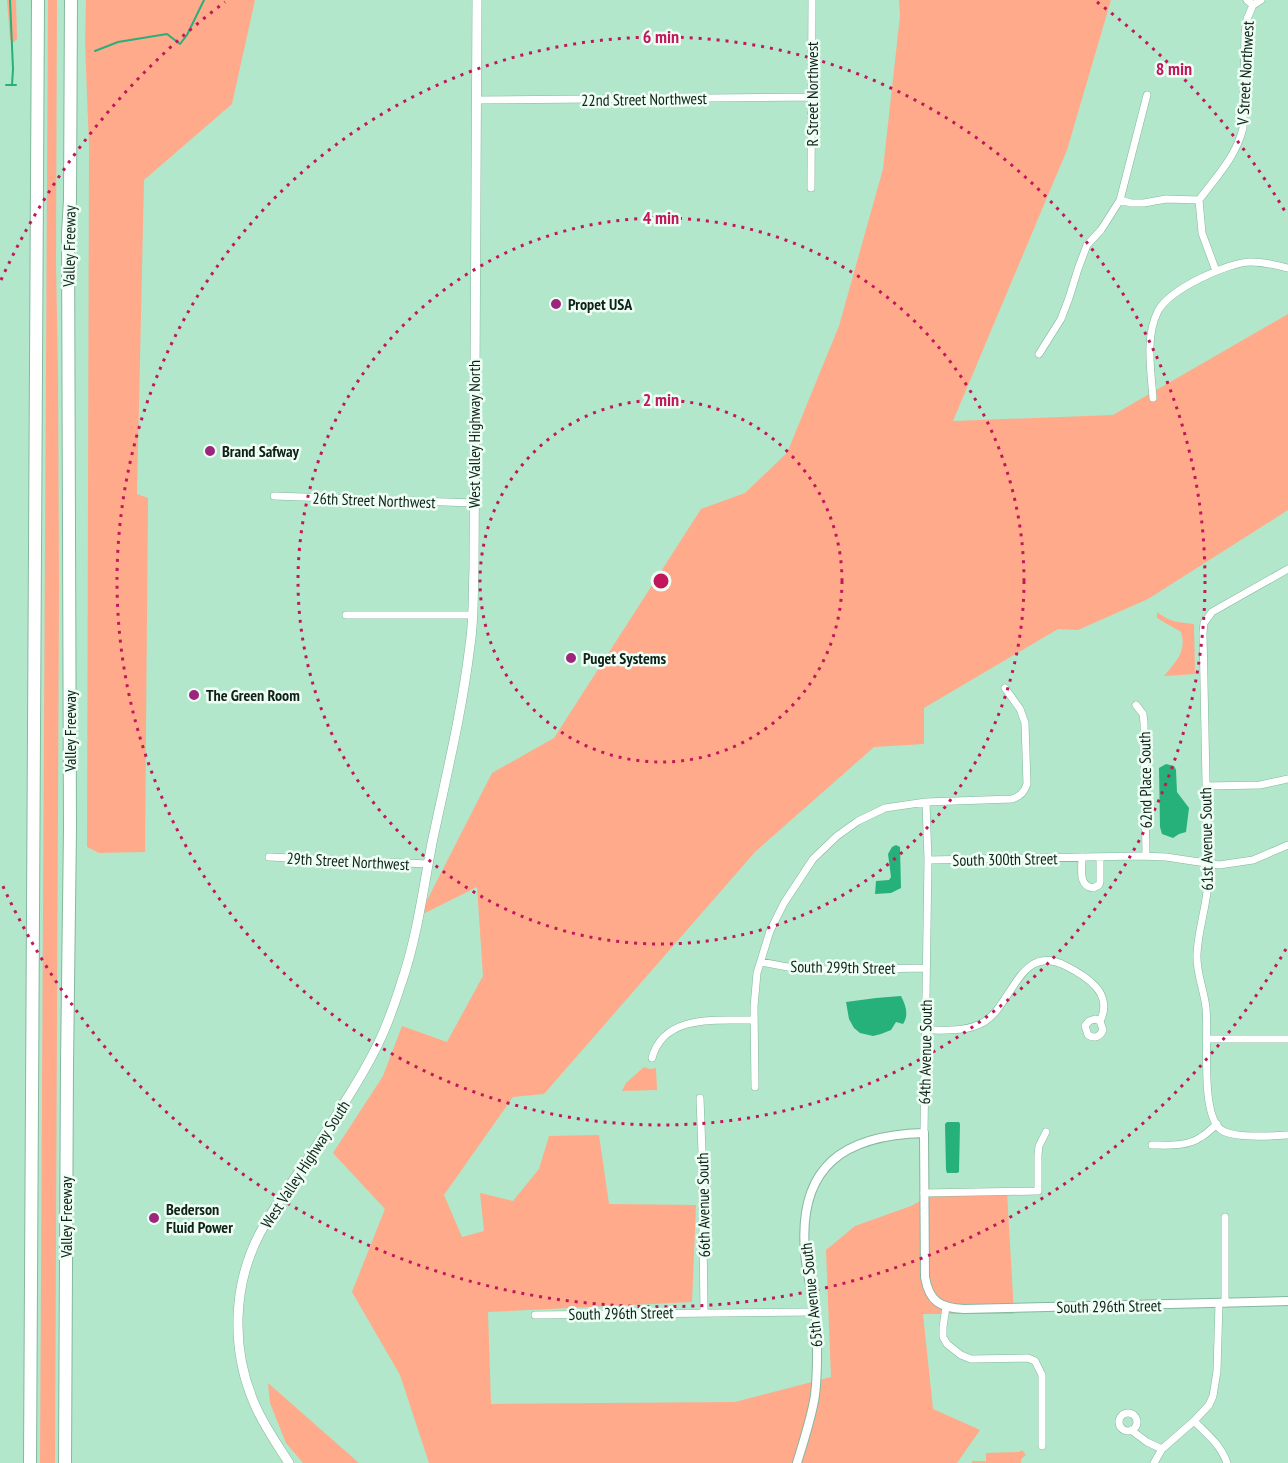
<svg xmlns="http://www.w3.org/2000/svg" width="1288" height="1463" viewBox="0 0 1288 1463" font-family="'PT Sans Narrow',sans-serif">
	<rect width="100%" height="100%" fill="#b2e7cb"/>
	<path fill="#ffaa8b" d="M7 0H16L17 39 13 43 10 39Z
		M48 0H57L56 263 58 372 59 587 55 1463H40Z
		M86 0H255L232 104 144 180 137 494 148 498 145 852 99 853 87 847 89 147 85 42Z
		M899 0H1111L1067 150 953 421 1113 415 1288 314V510L1148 599 1078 630 1058 629 924 708V744L874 747 755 852 544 1094 513 1097 444 1195 462 1237 484 1231 480 1193 513 1201 539 1169 549 1136 599 1135 609 1204 696 1205 692 1302 488 1312 491 1404 735 1402 831 1377 826 1250 855 1226 911 1206 924 1199V1193L1007 1192 1014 1314H923L933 1409 980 1430 957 1463H429L400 1375 352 1292 385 1209 333 1153 383 1076 402 1026 447 1042 483 976 477 887 419 916 492 773 554 738 701 509 745 493 787 453 839 326 883 169 900 16Z
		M1157 612C1171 623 1178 622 1194 624L1195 674 1164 676C1176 662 1187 651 1181 632L1157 618Z
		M644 1067 650 1069 656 1068 657 1090 622 1091 626 1083Z
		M268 1383 359 1463H303L286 1443 270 1403Z
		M1022 1450 1026 1455 1021 1459V1463H972V1461H986V1453L1019 1452Z"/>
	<path fill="#26b07a" d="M1166 764 1174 766 1176 770 1177 792 1189 808 1186 832 1179 834 1173 838 1162 834 1160 827 1159 768Z
		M896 845 900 847 901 888 891 893 875 894 876 881 889 880 891 877 888 854 892 847Z
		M901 996C906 1006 909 1015 903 1024L896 1022 891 1030 881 1034 873 1036 860 1033 854 1028 849 1019 846 1002 876 998Z
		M947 1122H959L960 1124 959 1172 957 1173H947L946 1170 945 1124Z"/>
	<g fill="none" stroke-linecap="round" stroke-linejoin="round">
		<path stroke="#26b07a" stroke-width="2" d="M10 0 13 69 12 85
			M95 51 118 42 167 34 180 44 187 35 204 0
			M6 85H16"/>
		<defs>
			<path id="minor" d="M1247 0 1253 5 1261 0
				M476 100 812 97
				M811 188 812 0
				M1120 200 1131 203H1144L1166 199 1199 200
				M1216 271 1202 233 1199 200C1216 177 1236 157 1243 128L1245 33 1247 19 1253 5
				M1039 354 1061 319 1069 298 1078 269 1087 245 1101 230 1120 200 1147 95
				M1153 398C1151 371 1145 336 1158 311 1170 289 1228 262 1251 262 1264 262 1276 265 1288 268
				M274 496 474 503
				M1288 569 1212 612 1204 623 1203 633 1208 881C1207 906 1198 929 1197 954 1196 973 1204 989 1206 1008 1209 1035 1200 1111 1220 1129 1232 1139 1273 1136 1288 1135
				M346 615H472
				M1136 705 1143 714 1144 723 1146 856
				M1206 786 1260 785 1288 779
				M269 857 428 864
				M1082 857C1082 869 1078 886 1093 888L1099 885 1100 882V857
				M928 860 1139 856 1166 857 1219 865 1253 860 1288 845
				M761 962 793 968 812 970 926 968
				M926 1030C945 1030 967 1032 984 1022 1013 1004 1020 942 1066 966 1076 971 1089 979 1096 987 1105 997 1106 1010 1100 1021L1103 1030C1100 1037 1094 1039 1088 1035L1085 1026 1089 1021 1095 1019 1100 1021
				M1207 1039H1288
				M652 1058C664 1013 718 1021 754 1020
				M755 1087 754 1007 757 973 770 931 784 903 813 859 837 836 858 821 885 808 926 802 1012 799C1020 796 1024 793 1027 784L1025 723 1020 709 1005 688
				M700 1098 702 1152 704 1312
				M924 1133 928 860 926 802
				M1152 1145C1167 1145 1187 1147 1201 1137 1207 1134 1212 1128 1217 1124
				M924 1193 1038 1191V1155L1039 1146 1046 1132
				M1225 1217V1303
				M946 1307 943 1327V1337L947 1344 961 1355 971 1359 1028 1358 1035 1361 1042 1375V1446
				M535 1315 815 1312
				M1119 1422a9 9 0 1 1 18 0a9 9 0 1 1-18 0Z
				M1194 1421C1207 1434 1221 1445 1227 1463
				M1131 1430 1147 1442 1162 1449
				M1154 1463 1162 1449 1194 1421 1209 1405 1213 1396 1217 1371 1219 1303"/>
			<path id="tertiary" d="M797 1463C803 1443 810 1422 814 1401 818 1380 817 1355 817 1333 816 1305 807 1279 805 1252 798 1166 844 1135 924 1133L925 1277C929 1302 941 1308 964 1309L1288 1301"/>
			<path id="secondary" d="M289 1463C277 1444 264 1426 255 1405 231 1351 232 1286 260 1233 277 1201 300 1172 320 1141 339 1111 359 1082 375 1050 386 1029 394 1006 401 984 417 938 423 890 432 843 446 777 462 712 470 645 474 620 473 594 474 568L477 0"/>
			<path id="motorway" d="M30 1463 38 0
				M65 1463 67 1064 70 829 68 233 70 200 71 0"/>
		</defs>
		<use href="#minor" stroke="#85b89d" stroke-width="8"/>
		<use href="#tertiary" stroke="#85b89d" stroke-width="10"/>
		<use href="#secondary" stroke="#85b89d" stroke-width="10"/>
		<use href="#motorway" stroke="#85b89d" stroke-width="14"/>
		<use href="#minor" stroke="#fff" stroke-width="7"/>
		<use href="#tertiary" stroke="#fff" stroke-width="8"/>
		<use href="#secondary" stroke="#fff" stroke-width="9"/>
		<use href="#motorway" stroke="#fff" stroke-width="12"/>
	</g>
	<g fill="none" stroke="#c2185b" stroke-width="3" stroke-dasharray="3 6">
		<circle cx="661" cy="581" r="181"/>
		<circle cx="661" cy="581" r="363"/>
		<circle cx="661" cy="581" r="544"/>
		<path d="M1286 949A725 725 0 0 1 1 882M1 280A725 725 0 0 1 225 2M1097 2A725 725 0 0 1 1286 213"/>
	</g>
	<g fill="#9d257d" stroke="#effef5" stroke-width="2">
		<circle cx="556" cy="304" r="6"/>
		<circle cx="210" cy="451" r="6"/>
		<circle cx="571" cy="658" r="6"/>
		<circle cx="194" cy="695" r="6"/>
		<circle cx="154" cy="1218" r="6"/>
	</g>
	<g text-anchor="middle" stroke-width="5" stroke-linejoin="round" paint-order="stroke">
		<g font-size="16" fill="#0e2218" stroke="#effef5">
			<text transform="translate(1245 73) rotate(-87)" y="6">V Street Northwest</text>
			<text transform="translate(812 94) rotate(-90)" y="6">R Street Northwest</text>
			<text transform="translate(644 99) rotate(-1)" y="6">22nd Street Northwest</text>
			<text transform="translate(69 246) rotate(-89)" y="6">Valley Freeway</text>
			<text transform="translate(474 434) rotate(-90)" y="6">West Valley Highway North</text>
			<text transform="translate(374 500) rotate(2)" y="6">26th Street Northwest</text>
			<text transform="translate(70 731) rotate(-90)" y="6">Valley Freeway</text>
			<text transform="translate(1145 780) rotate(-91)" y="6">62nd Place South</text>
			<text transform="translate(1206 839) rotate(-91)" y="6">61st Avenue South</text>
			<text transform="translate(1005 859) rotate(-1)" y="6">South 300th Street</text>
			<text transform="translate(348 861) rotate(3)" y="6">29th Street Northwest</text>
			<text transform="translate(843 967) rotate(1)" y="6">South 299th Street</text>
			<text transform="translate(925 1052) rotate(-89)" y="6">64th Avenue South</text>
			<text transform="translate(305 1164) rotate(-57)" y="6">West Valley Highway South</text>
			<text transform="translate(703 1205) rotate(-91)" y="6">66th Avenue South</text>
			<text transform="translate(66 1217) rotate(-90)" y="6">Valley Freeway</text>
			<text transform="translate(811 1295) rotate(-96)" y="6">65th Avenue South</text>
			<text transform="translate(1109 1306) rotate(-1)" y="6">South 296th Street</text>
			<text transform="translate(621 1313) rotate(-1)" y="6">South 296th Street</text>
		</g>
		<g font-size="16" font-weight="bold" fill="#0e2218" stroke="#effef5" text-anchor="start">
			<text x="568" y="310">Propet USA</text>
			<text x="222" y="457">Brand Safway</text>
			<text x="583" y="664">Puget Systems</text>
			<text x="206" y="701">The Green Room</text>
			<text x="166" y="1215">Bederson<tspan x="166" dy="18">Fluid Power</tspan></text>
		</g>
	</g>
	<circle cx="661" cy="581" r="9" fill="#c2185b" stroke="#effef5" stroke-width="3"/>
	<g font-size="18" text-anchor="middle" font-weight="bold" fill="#c2185b" stroke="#effef5" stroke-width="5" stroke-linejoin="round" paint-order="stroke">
		<text x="661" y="43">6 min</text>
		<text x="1174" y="75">8 min</text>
		<text x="661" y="224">4 min</text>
		<text x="661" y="406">2 min</text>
	</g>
</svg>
